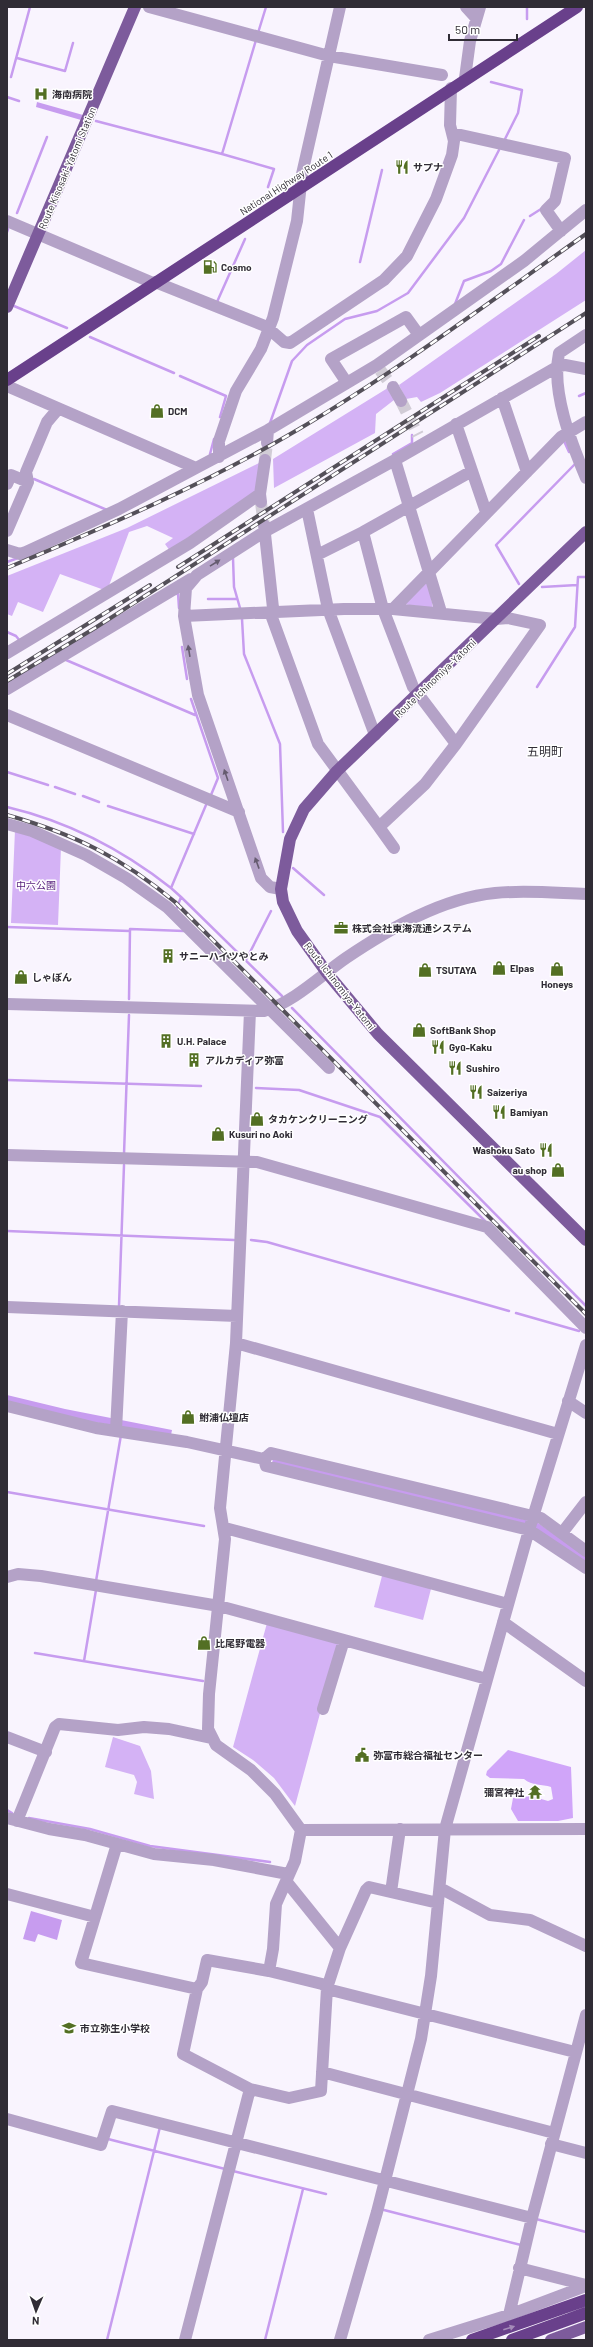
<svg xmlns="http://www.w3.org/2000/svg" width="593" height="2347" viewBox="0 0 593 2347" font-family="Barlow,'Noto Sans JP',sans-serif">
	<rect width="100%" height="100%" fill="#f9f4fe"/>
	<path fill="#d4b2f5" d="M586 250V300L440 393 421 402 417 397 406 399 399 385 556 274Z
		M391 386 394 400 376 414 375 433 274 488 273 459Z
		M261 462 255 493 170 551 165 544 173 538 147 526 129 532 107 591 60 574 43 612 18 602 12 616 7 614V576L127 528Z
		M428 580 433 608 402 604Z
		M15 830 61 847 58 925 11 923Z
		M383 1572 432 1585 423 1620 374 1607Z
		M267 1623 339 1643 295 1806 274 1778 253 1760 233 1747Z
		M113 1737 140 1746 151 1771 154 1799 134 1794 137 1782 134 1775 105 1767Z"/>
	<path fill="#d0a5f9" d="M508 1750 571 1767 573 1818 558 1821H518L511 1809 513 1798 531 1796 548 1801 553 1799 551 1787C542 1784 532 1786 524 1779L490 1778 486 1775 487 1771Z"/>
	<path fill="#c79cef" d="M37 102 83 115 81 120 36 107Z
		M7 1395 65 1409 172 1430 171 1435 64 1417 7 1402Z
		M273 1457 538 1523 586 1556V1564L536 1529 272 1464Z
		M31 1911 62 1920 57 1940 38 1934 35 1942 23 1939Z"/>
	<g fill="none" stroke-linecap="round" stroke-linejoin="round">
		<path stroke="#c79cef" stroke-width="2.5" d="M527 19V7
			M258 33 266 7
			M17 58 65 71 73 43
			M11 77 30 7
			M491 82 522 90 518 113 504 141
			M7 97 19 101
			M96 121 222 154 256 40
			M222 154 274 169 268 187
			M17 213 47 137
			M530 216 541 209
			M7 232 8 229
			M360 262 382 170
			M217 302 245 239
			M455 304 464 281 491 271 501 264 524 220
			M14 306 67 328
			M90 337 174 373
			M180 376 226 396 220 417
			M579 396 586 393
			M270 423 292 361 307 345 345 319 377 311 408 293 464 218 499 150
			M564 441 569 452
			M210 454 214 439
			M393 454 412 443V435
			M34 479 107 510
			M233 558 234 587 240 608
			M7 562 18 558
			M519 584 496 545 575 464
			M542 587 577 585
			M176 594 178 593 179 608
			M208 599H237
			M242 619 244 654 280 744 283 832
			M7 632 16 636 20 641
			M182 647 187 679
			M66 660 195 715
			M537 687 575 627 578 577H586
			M191 699 218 778 211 795
			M7 772 48 785
			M55 787 75 794
			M83 796 99 802
			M108 806 194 834
			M7 807C66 821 123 850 171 888
			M293 868 324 895
			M181 897 282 996
			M176 910 181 897 171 888 206 805
			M7 927 130 931
			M246 960 271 911
			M129 999 130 929 184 931
			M292 1008 586 1306
			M7 1080 201 1086
			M256 1088 299 1090 380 1117 485 1221
			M124 1154 129 1015
			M7 1231 234 1240
			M251 1240 267 1242 509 1311
			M119 1306 124 1165
			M516 1313 579 1331
			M7 1492 204 1526
			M96 1581 121 1435
			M35 1653 203 1681
			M84 1661 96 1590
			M7 1810 12 1813
			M29 1818 90 1829 150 1846 270 1862
			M108 2139 225 2169
			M233 2171 326 2194
			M384 2210 521 2245
			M536 2219 586 2232
			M107 2340 160 2127
			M265 2340 303 2189"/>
		<path stroke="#d1ccd6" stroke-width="12" stroke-dasharray="12 6" stroke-linecap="butt" d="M380 370 393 387
			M401 401 418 435
			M265 460 267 443
			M261 503 264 525"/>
		<path stroke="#b4a2c7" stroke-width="12" d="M149 7 329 56 442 75
			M466 7 476 18
			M465 78 470 41 480 7
			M452 133 565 158 555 201 546 210 561 231
			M7 221 153 283
			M155 282 270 328
			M269 329 284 342 290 343 384 280 407 256 436 199 452 155 454 141 450 125 451 88
			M586 335 559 353C551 392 571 442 586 478
			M347 383 331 359 406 317 419 335
			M7 386 196 468 268 430 267 443
			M393 387 401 401
			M502 398 527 472
			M456 424 486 512
			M268 430 377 365 524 261 586 210
			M219 457V441L236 391 261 349 273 318 297 221 302 174 340 7
			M395 460 441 612
			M7 484 11 475 28 482
			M261 502 260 494 265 460
			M307 509 328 609 375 735
			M264 525 273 608 270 612
			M7 531 28 482 26 472 47 422 58 409
			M363 532 383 609 413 687 456 744
			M7 550 20 554 26 552 119 509 196 468
			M317 555 363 532 472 471
			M393 609 561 437 586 422
			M184 616 344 609H393L496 619 508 618 540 625 456 744 425 784 379 827 318 744 270 612
			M7 653 190 543 260 494
			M7 689 191 579
			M7 715 239 812
			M7 824 32 831 86 855 126 878 167 907 329 1068
			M379 827 394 848
			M281 889 270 887 261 878 198 695 184 616 186 588 197 575 264 532 395 460 557 367 565 365 586 369
			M7 1004 264 1011C294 1002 320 976 346 958 389 929 442 898 495 893 525 890 556 893 586 894
			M7 1155 257 1162 487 1227 586 1328
			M7 1307 237 1316
			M236 1343 558 1434
			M568 1401 586 1413
			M7 1406 96 1428 187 1442 264 1459 266 1466 529 1530 586 1568
			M116 1430 122 1311
			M264 1459 271 1453 541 1518 586 1551
			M225 1528 508 1604
			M562 1533 586 1502
			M7 1577 18 1574 41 1576 219 1606 487 1679
			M503 1622 586 1681
			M323 1709 344 1640
			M7 1737 46 1752
			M7 1818 49 1829 85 1835 154 1854 214 1860 288 1874
			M17 1821 55 1727 59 1724 118 1730 144 1727 169 1729 211 1738
			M301 1830 586 1829
			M117 1844 81 1963 197 1989
			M286 1881 340 1948
			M440 1888 490 1915 530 1920 586 1946
			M391 1892 400 1829
			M7 1894 95 1917
			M269 1971 322 1984 331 1990 575 2052
			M322 2072 554 2133
			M250 2089 289 2098 321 2091 327 1988 340 1948 366 1890 369 1887 438 1903
			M7 2119 101 2145 112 2111 532 2218 586 2015
			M551 2144 586 2153
			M519 2268 586 2285
			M509 2315 532 2218
			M185 2340 250 2089 183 2054 197 1989 202 1982 207 1960 269 1971 273 1949 276 1904 295 1861 301 1830 275 1794 251 1770 216 1745 208 1729 209 1694 225 1539 220 1508 236 1343 250 1011
			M340 2340 377 2212 421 2039 431 1976 445 1829 529 1530 586 1345
			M429 2340 509 2315 586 2286"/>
		<path stroke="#7d5b9c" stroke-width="12" d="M7 307 135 7
			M586 532 337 771 304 809 290 839 281 889 283 902 297 931 327 973 378 1034 586 1240
			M551 2340 586 2327"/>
		<path stroke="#69408b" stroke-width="12" d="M7 380 577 7
			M472 2340 586 2300
			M512 2340 586 2313"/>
		<defs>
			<path id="rail" d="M178 567 539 336
				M7 568C107 526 206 484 299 429 399 370 492 300 586 234
				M7 674 150 585
				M7 681 95 628 586 313
				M7 815C74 834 121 857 175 902L586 1314"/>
		</defs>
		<use href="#rail" stroke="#545059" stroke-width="4"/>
		<use href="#rail" stroke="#fff" stroke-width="2.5" stroke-dasharray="8" stroke-linecap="butt"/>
	</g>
	<defs><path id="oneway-solid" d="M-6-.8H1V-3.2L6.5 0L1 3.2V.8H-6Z"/></defs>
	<g fill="#655b6f">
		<use href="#oneway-solid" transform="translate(215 563) rotate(-32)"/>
		<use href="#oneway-solid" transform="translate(189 651) rotate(-99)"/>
		<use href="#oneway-solid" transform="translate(226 775) rotate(-109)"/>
		<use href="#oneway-solid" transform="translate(257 863) rotate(-110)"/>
	</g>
	<use fill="#a58cb9" href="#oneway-solid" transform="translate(509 2328) rotate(-18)"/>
	<defs>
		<symbol id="hospital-bare" viewBox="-9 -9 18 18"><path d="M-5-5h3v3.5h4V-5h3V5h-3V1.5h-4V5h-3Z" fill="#536f23" stroke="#fff" stroke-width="2.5" paint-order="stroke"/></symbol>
		<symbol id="restaurant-bare" viewBox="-9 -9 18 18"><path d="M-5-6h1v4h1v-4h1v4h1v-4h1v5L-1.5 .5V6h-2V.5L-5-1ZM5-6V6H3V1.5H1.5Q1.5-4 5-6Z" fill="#536f23" stroke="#fff" stroke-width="2.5" paint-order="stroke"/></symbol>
		<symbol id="fuel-bare" viewBox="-9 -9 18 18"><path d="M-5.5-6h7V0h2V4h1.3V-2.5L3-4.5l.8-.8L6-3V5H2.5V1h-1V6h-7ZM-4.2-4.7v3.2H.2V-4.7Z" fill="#536f23" stroke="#fff" stroke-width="2.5" paint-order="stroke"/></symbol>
		<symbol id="shop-bare" viewBox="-9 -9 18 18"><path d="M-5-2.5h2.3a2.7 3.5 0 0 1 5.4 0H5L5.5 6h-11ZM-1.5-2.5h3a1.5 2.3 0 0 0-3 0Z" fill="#536f23" stroke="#fff" stroke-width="2.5" paint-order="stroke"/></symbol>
		<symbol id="office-bare" viewBox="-9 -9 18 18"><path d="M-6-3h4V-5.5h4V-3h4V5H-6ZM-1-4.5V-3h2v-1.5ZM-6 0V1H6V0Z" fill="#536f23" stroke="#fff" stroke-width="2.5" paint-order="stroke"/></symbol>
		<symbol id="building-bare" viewBox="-9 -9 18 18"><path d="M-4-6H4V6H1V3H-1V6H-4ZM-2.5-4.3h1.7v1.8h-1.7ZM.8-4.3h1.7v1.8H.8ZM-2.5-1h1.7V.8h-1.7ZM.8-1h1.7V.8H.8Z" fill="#536f23" stroke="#fff" stroke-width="2.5" paint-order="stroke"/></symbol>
		<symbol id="civic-bare" viewBox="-9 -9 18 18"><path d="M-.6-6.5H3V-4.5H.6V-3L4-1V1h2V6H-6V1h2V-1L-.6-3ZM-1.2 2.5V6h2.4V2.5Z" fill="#536f23" stroke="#fff" stroke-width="2.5" paint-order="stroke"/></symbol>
		<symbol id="temple-bare" viewBox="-9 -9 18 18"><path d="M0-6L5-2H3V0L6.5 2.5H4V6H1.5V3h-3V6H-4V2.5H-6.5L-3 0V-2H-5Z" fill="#536f23" stroke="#fff" stroke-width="2.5" paint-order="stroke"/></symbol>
		<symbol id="school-bare" viewBox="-9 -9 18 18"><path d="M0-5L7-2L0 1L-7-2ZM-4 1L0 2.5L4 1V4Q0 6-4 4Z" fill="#536f23" stroke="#fff" stroke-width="2.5" paint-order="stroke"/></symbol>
	</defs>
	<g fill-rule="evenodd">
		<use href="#hospital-bare" x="31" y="84" width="20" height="20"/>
		<use href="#restaurant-bare" x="392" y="157" width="20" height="20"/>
		<use href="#fuel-bare" x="200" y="257" width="20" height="20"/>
		<use href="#shop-bare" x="147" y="401" width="20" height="20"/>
		<use href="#office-bare" x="331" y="918" width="20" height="20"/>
		<use href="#building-bare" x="158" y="946" width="20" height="20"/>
		<use href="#shop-bare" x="489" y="958" width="20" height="20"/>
		<use href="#shop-bare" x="547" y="959" width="20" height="20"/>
		<use href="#shop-bare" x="415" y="960" width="20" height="20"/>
		<use href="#shop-bare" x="11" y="967" width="20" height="20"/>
		<use href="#shop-bare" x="409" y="1020" width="20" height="20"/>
		<use href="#building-bare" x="156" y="1031" width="20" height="20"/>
		<use href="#restaurant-bare" x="428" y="1037" width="20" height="20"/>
		<use href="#building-bare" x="184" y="1050" width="20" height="20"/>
		<use href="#restaurant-bare" x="445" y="1058" width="20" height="20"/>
		<use href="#restaurant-bare" x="466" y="1082" width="20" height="20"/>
		<use href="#restaurant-bare" x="489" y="1102" width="20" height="20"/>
		<use href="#shop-bare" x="247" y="1109" width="20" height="20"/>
		<use href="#shop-bare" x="208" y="1124" width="20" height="20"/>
		<use href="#restaurant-bare" x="536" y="1140" width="20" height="20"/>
		<use href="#shop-bare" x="548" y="1160" width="20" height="20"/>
		<use href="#shop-bare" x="178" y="1407" width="20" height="20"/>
		<use href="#shop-bare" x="194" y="1633" width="20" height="20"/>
		<use href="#civic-bare" x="352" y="1745" width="20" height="20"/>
		<use href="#temple-bare" x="525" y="1782" width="20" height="20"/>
		<use href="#school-bare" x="59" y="2018" width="20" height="20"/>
	</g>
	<g text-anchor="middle" stroke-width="3" stroke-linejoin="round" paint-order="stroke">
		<g font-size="10" font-weight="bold" fill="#302c35" stroke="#fff" text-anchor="start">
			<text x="52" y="98">海南病院</text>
			<text x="413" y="171">サプナ</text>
			<text x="221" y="271">Cosmo</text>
			<text x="168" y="415">DCM</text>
			<text x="352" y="932">株式会社東海流通システム</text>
			<text x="179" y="960">サニーハイツやとみ</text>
			<text x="510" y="972">Elpas</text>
			<text x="436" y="974">TSUTAYA</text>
			<text x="32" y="981">しゃぼん</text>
			<text x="557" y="988" text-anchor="middle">Honeys</text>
			<text x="430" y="1034">SoftBank Shop</text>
			<text x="177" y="1045">U.H. Palace</text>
			<text x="449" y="1051">Gyū-Kaku</text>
			<text x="205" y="1064">アルカディア弥富</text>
			<text x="466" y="1072">Sushiro</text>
			<text x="487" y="1096">Saizeriya</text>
			<text x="510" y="1116">Bamiyan</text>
			<text x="268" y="1123">タカケンクリーニング</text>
			<text x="229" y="1138">Kusuri no Aoki</text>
			<text x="535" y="1154" text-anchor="end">Washoku Sato</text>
			<text x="547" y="1174" text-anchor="end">au shop</text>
			<text x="199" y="1421">鮒浦仏壇店</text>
			<text x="215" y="1647">比尾野電器</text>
			<text x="373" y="1759">弥富市総合福祉センター</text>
			<text x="524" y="1796" text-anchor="end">彌宮神社</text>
			<text x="80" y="2032">市立弥生小学校</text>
		</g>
		<g font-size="10" fill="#302c35" stroke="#fff">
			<text transform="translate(67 168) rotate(-67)" y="4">Route Kisosaki-Yatomi Station</text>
			<text transform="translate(286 183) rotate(-33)" y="4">National Highway Route 1</text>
			<text transform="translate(435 678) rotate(-44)" y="4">Route Ichinomiya-Yatomi</text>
			<text transform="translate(340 986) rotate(52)" y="4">Route Ichinomiya-Yatomi</text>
		</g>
		<g font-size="10" fill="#531a7a" stroke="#fff">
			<text x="36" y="889">中六公園</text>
		</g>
		<g font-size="12" fill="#302c35" stroke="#fff">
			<text x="545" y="756">五明町</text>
		</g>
	</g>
	<rect width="593" height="2347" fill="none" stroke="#302c35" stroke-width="16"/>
	<g transform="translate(36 2311) rotate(182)" stroke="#ffffff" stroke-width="3" paint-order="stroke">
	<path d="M0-3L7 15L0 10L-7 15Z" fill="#302c35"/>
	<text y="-6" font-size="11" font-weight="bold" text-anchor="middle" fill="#302c35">N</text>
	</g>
	<path d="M449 34v6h68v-6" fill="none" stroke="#302c35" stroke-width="2"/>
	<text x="455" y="34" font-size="12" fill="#302c35" stroke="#ffffff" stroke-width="3" paint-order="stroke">50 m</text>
</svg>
